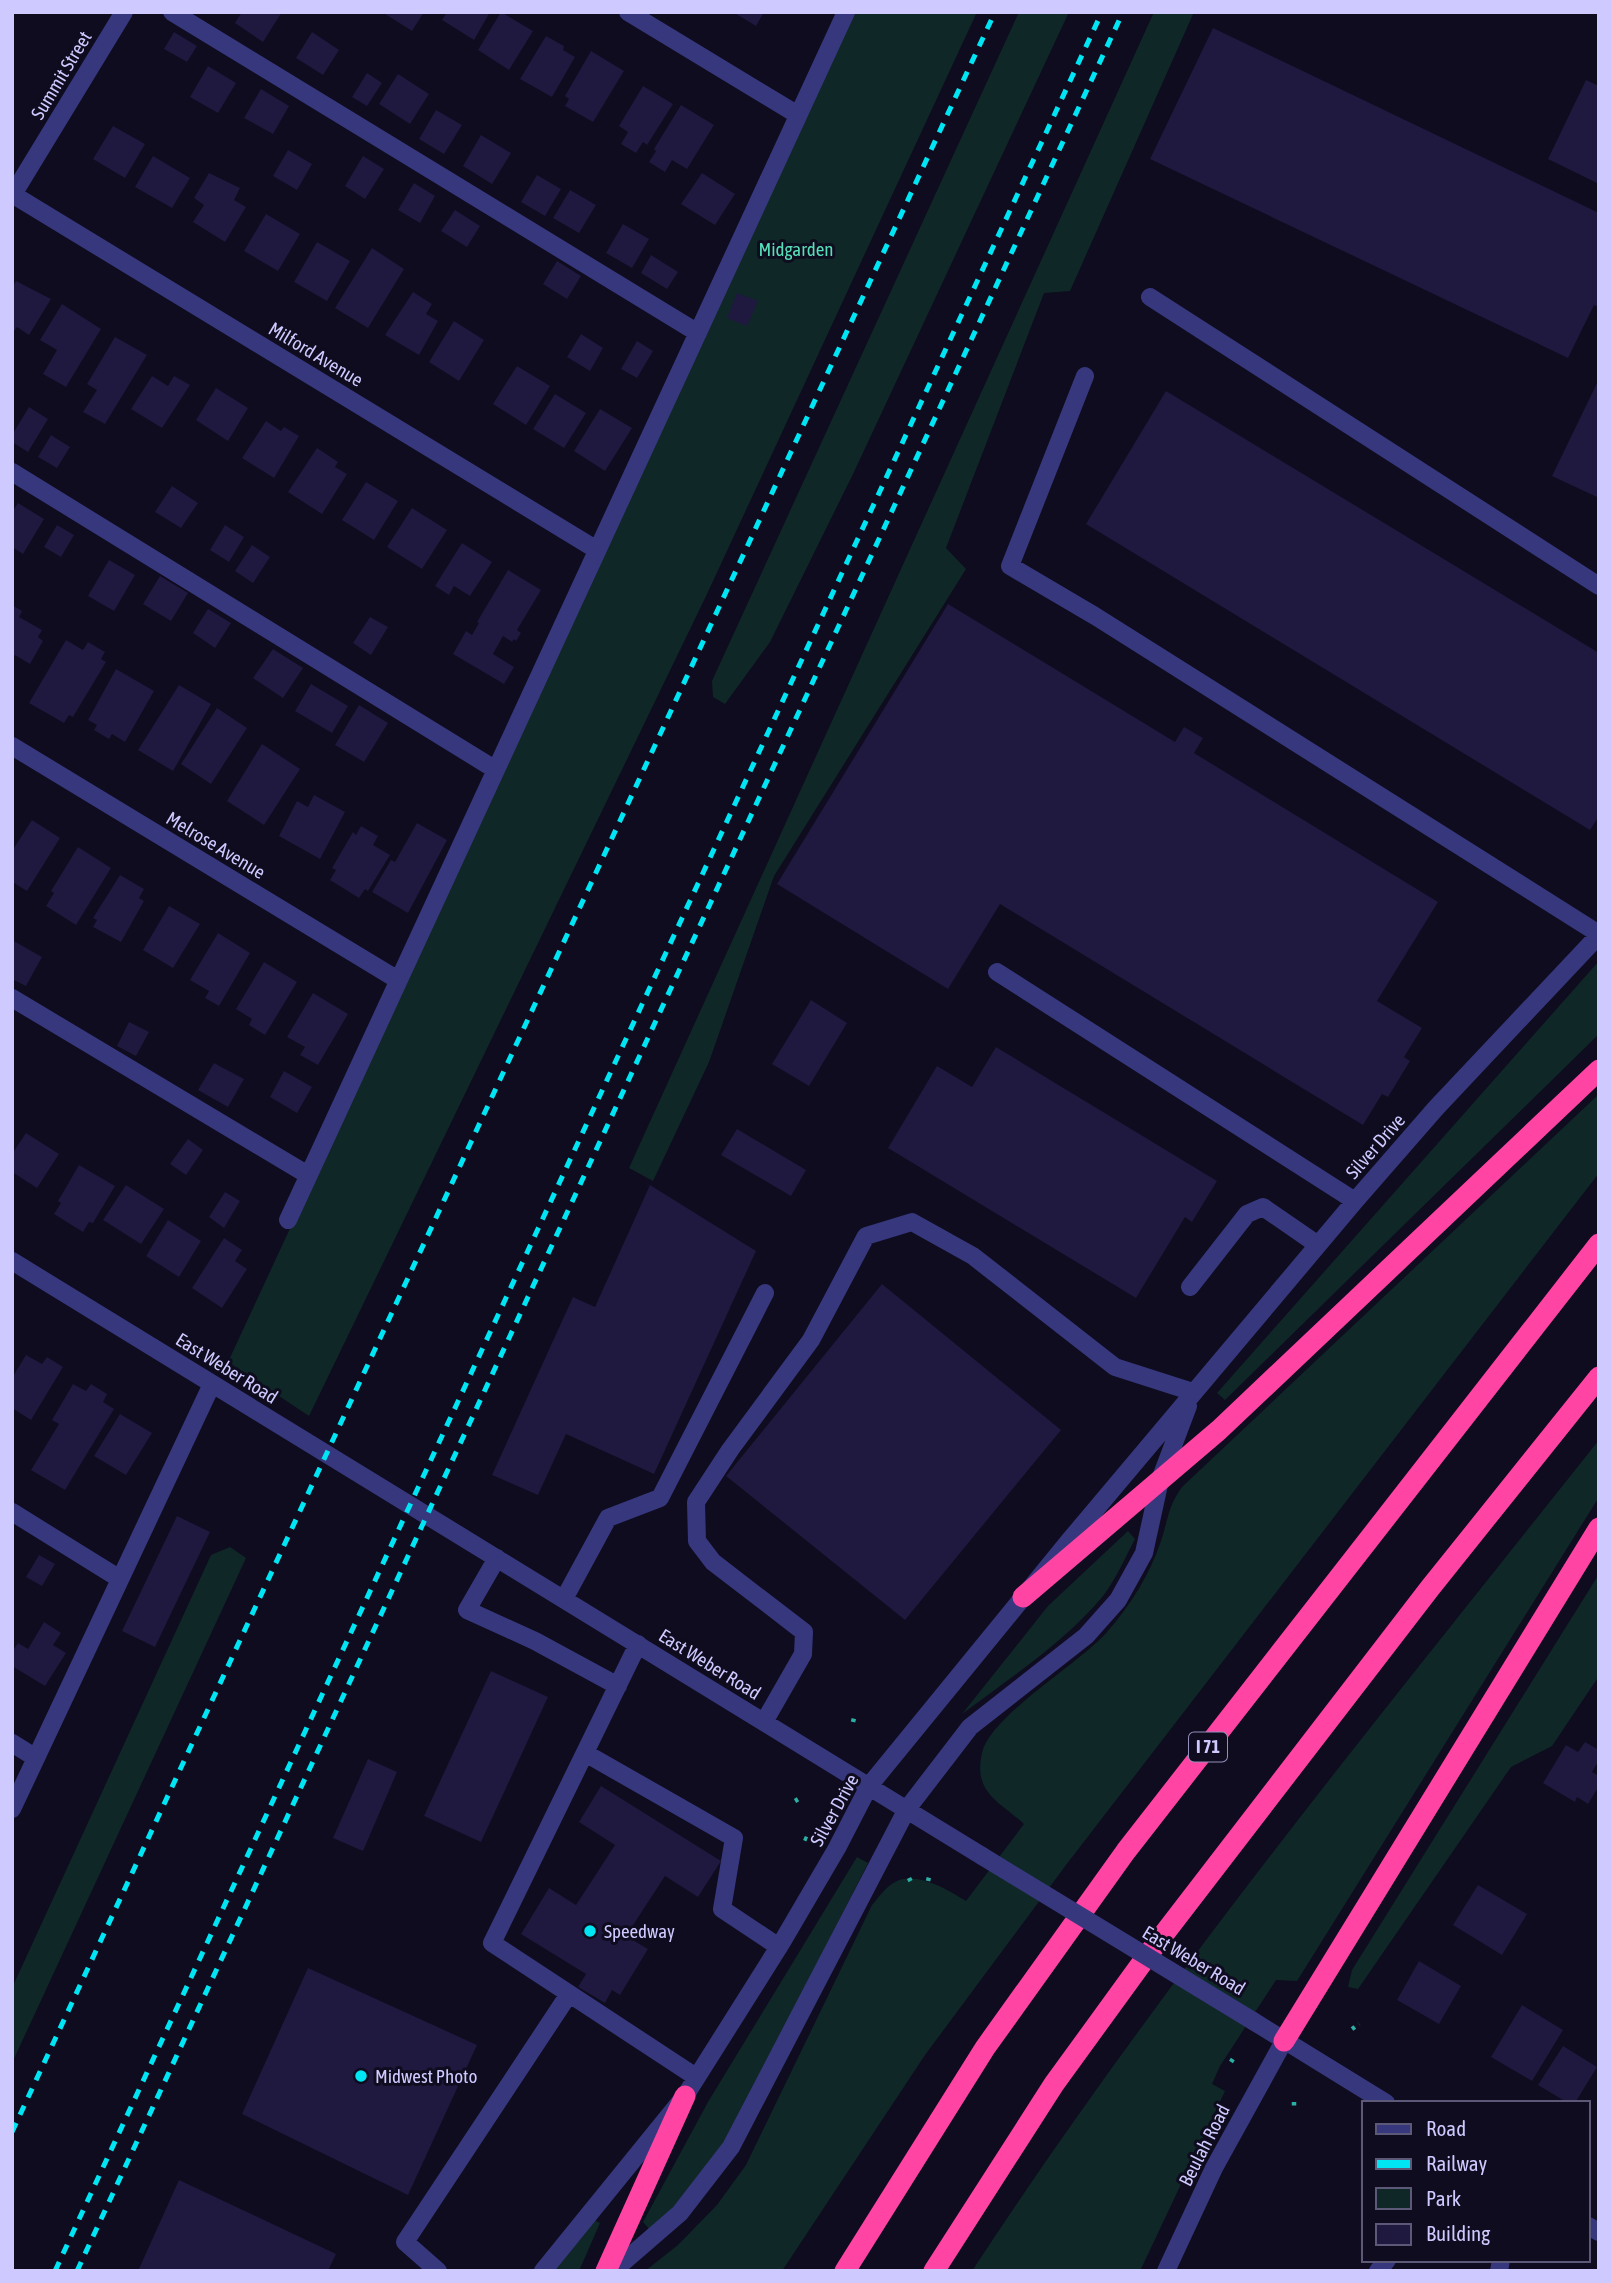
<svg xmlns="http://www.w3.org/2000/svg" width="1611" height="2283" viewBox="0 0 1611 2283" font-family="'Asap Condensed',sans-serif">
	<rect width="100%" height="100%" fill="#0e0c1e"/>
	<path fill="#0f2827" d="M855 12H977L707 594 309 1416 228 1362Z
		M1019 12H1069L853 474 770 642 725 704 713 697 712 681Z
		M1154 12H1194L1070 291 1044 293 946 548 966 569 774 876 709 1062 653 1181 629 1168Z
		M1599 961V1034L1225 1400 1217 1393Z
		M1599 1094V1173L1066 1865 925 2055 782 2271H645L678 2245 717 2205 746 2165 872 1905C879 1897 886 1886 897 1881 918 1872 948 1890 966 1901L1024 1824C999 1801 973 1793 982 1753 990 1716 1079 1664 1107 1632 1130 1606 1150 1574 1161 1541 1168 1520 1168 1506 1182 1487Z
		M1599 1440V1497L1297 1981 1276 1980 1220 2066 1212 2084 1225 2091 1140 2271H972C1162 1981 1383 1712 1599 1440Z
		M1128 1531 1135 1539C1125 1558 1116 1579 1103 1596 1064 1643 1011 1677 962 1714L1048 1606Z
		M230 1547 246 1558 12 2063V1988L211 1555Z
		M1599 1574V1676L1552 1746 1511 1767 1358 1989 1348 1987 1352 1970Z
		M857 1857 868 1863 731 2134 701 2178 651 2231 643 2222 708 2102Z
		M590 2218 600 2223 579 2271H543Z"/>
	<path fill="#1f183f" d="M242 12H282L263 42 235 23Z
		M382 12H424L412 31Z
		M447 12H490L474 40 442 20Z
		M501 12 533 31 509 70 478 50Z
		M733 12H764L756 26Z
		M1213 28 1599 213V307L1594 305 1568 358 1150 159Z
		M174 32 197 46 187 62 164 49Z
		M312 32 339 50 323 75 296 58Z
		M546 36 564 46 563 50 575 57 552 97 520 79Z
		M591 51 624 71 593 122 565 106 569 99 565 96Z
		M208 66 236 83 218 113 190 97Z
		M367 73 382 83 367 106 352 97Z
		M398 74 429 94 410 124 379 104Z
		M1586 80 1599 86V184L1548 159Z
		M643 86 673 104 647 145 643 142 636 153 621 144 628 132 619 126Z
		M261 89 289 106 273 134 244 118Z
		M681 105 714 125 687 169 672 160 665 172 649 162 656 151 654 149Z
		M436 110 462 125 444 154 419 139Z
		M113 126 145 144 125 178 93 159Z
		M481 135 511 153 492 184 463 166Z
		M288 150 312 164 297 190 273 176Z
		M153 156 190 178 172 208 135 187Z
		M363 156 384 169 365 199 345 186Z
		M209 173 240 188 234 200 246 207 225 242 193 222 204 205 194 198Z
		M702 173 735 194 715 225 681 204Z
		M537 175 561 189 545 216 521 202Z
		M414 183 435 196 420 223 398 210Z
		M570 190 596 205 579 233 553 218Z
		M455 210 480 226 467 247 441 231Z
		M266 214 300 234 278 271 244 251Z
		M623 224 649 239 632 268 606 253Z
		M317 242 350 261 327 301 294 282Z
		M372 248 404 269 368 328 335 308Z
		M651 255 678 272 667 289 641 273Z
		M557 261 581 276 567 299 543 284Z
		M16 281 51 299 29 335 17 327 12 334V288Z
		M413 292 432 304 426 314 438 321 419 355 385 335Z
		M737 293 758 301 747 326 727 318Z
		M62 304 101 329 66 387 43 374 57 350 40 340Z
		M454 321 484 340 459 381 429 362Z
		M581 334 603 348 590 371 567 357Z
		M115 337 147 355 105 424 83 412 97 390 87 384Z
		M637 341 653 351 637 378 621 369Z
		M517 366 550 386 526 425 493 404Z
		M152 376 168 386 174 376 190 385 162 428 131 409Z
		M1599 379V498L1552 476Z
		M216 388 248 408 228 441 196 420Z
		M1166 391 1599 653V816L1590 830 1086 524Z
		M555 394 586 413 564 448 533 429Z
		M29 407 48 419 28 452 12 442V435Z
		M600 409 632 428 605 471 574 451Z
		M266 421 281 431 284 427 299 436 274 478 242 458Z
		M51 435 70 447 57 468 38 457Z
		M317 448 338 462 335 467 347 474 322 514 288 492Z
		M366 482 398 501 374 540 342 520Z
		M172 486 198 503 181 528 155 512Z
		M18 503 44 519 23 554 12 547V512Z
		M412 508 447 530 422 569 387 547Z
		M57 525 74 535 61 557 44 547Z
		M225 525 244 537 229 562 210 550Z
		M462 543 492 562 470 596 454 586 449 595 435 586Z
		M252 545 270 557 253 583 235 571Z
		M109 560 135 575 114 611 88 596Z
		M508 570 541 590 517 630 521 633 516 641 514 639 512 642 503 636 493 654 514 667 504 684 453 654 466 631 472 635 479 623 477 622Z
		M160 576 188 593 171 621 143 604Z
		M948 604 1175 742 1184 727 1203 738 1194 753 1438 902 1377 1001 1422 1028 1404 1057 1410 1061 1388 1097 1382 1094 1363 1125 1000 904 948 989 777 884Z
		M12 605 22 611 19 617 42 630 38 637 43 641 30 664 15 655 12 659Z
		M208 609 231 623 215 648 193 633Z
		M370 617 388 627 371 655 353 643Z
		M66 640 83 650 88 642 105 652 101 659 106 662 73 717 69 715 64 723 29 703Z
		M273 649 303 668 283 698 253 678Z
		M116 669 154 691 125 742 112 734 109 739 94 730 97 725 88 720Z
		M311 684 348 706 332 733 295 711Z
		M179 685 211 704 173 771 138 750Z
		M359 705 388 723 364 762 335 745Z
		M217 708 247 728 211 784 181 764Z
		M262 744 300 769 264 825 227 801Z
		M314 795 345 812 320 859 279 836 297 801 308 807Z
		M32 820 60 838 27 891 14 883 12 886V851Z
		M417 823 447 840 408 913 372 892 391 860 395 862Z
		M361 826 378 836 373 845 390 855 368 891 365 889 359 898 330 880 336 870 332 868 353 832 356 835Z
		M78 847 111 868 76 925 46 906 54 893 51 891Z
		M120 875 144 889 139 898 144 901 121 942 93 927 97 920 93 918Z
		M169 906 200 924 173 968 143 950Z
		M218 933 250 953 219 1006 205 998 209 991 190 980Z
		M12 940 42 957 26 986 12 979Z
		M264 962 297 982 265 1035 249 1025 252 1019 236 1009Z
		M313 993 348 1014 318 1065 300 1055 305 1047 287 1037Z
		M811 1000 847 1023 809 1086 772 1064Z
		M129 1022 149 1032 136 1056 117 1046Z
		M996 1047 1217 1181 1192 1222 1185 1217 1136 1298 888 1148 937 1066 972 1087Z
		M214 1063 244 1079 228 1107 198 1090Z
		M284 1071 312 1087 297 1113 270 1097Z
		M737 1129 806 1170 791 1196 721 1155Z
		M26 1133 59 1154 37 1188 12 1172V1154Z
		M188 1139 203 1150 186 1175 170 1164Z
		M79 1165 115 1186 93 1223 89 1222 83 1232 54 1214 61 1203 58 1201Z
		M126 1185 164 1209 141 1244 103 1220Z
		M650 1185 756 1251 654 1474 566 1434 538 1495 492 1475 573 1297 595 1307Z
		M225 1192 240 1201 224 1228 209 1217Z
		M168 1220 201 1241 179 1277 146 1256Z
		M224 1238 242 1250 235 1261 247 1269 222 1308 192 1288Z
		M882 1284 1061 1430 905 1620 726 1476Z
		M26 1355 42 1364 47 1357 63 1367 31 1420 12 1408V1378Z
		M73 1384 86 1391 91 1384 107 1394 103 1402 114 1409 65 1490 31 1470 59 1424 52 1420Z
		M120 1414 152 1433 126 1475 94 1456Z
		M177 1516 210 1532 155 1647 122 1631Z
		M39 1555 55 1564 42 1586 26 1577Z
		M44 1622 61 1633 53 1645 66 1653 45 1686 12 1666V1652L18 1643 28 1649Z
		M491 1671 548 1697 481 1842 424 1816Z
		M1585 1742 1599 1750V1760L1592 1772 1599 1776V1786L1588 1804 1577 1797 1575 1802 1543 1783 1566 1745 1578 1752Z
		M368 1759 397 1772 363 1851 333 1838Z
		M601 1786 721 1861 698 1897 665 1876 626 1936 648 1949 620 1995 612 1990 605 2003 578 1987 586 1974 521 1934 549 1888 576 1905 615 1845 579 1822Z
		M1478 1885 1527 1914 1502 1955 1453 1925Z
		M1419 1961 1461 1986 1439 2024 1397 2000Z
		M308 1968 477 2045 408 2195 242 2114Z
		M1522 2005 1563 2030 1532 2081 1491 2057Z
		M1563 2046 1597 2067 1575 2103H1568L1538 2085Z
		M179 2180 336 2254 328 2271H138Z"/>
	<g fill="none" stroke-linecap="round" stroke-linejoin="round">
		<path stroke="#2cb0a3" stroke-width="4.5" stroke-dasharray="3.5 5" stroke-linecap="butt" d="M853 1722 854 1718
			M795 1801 800 1798
			M804 1838 811 1841
			M909 1878 911 1882
			M928 1881 929 1877
			M1352 2029 1359 2024
			M1231 2062 1234 2057
			M1294 2102V2109"/>
		<path stroke="#37377e" stroke-width="18" d="M172 12 698 333
			M628 12 798 115
			M12 194 597 550
			M12 196 124 12
			M1150 297 1599 586
			M1085 376 1010 566 1095 616 1599 934
			M12 472 496 770
			M12 746 398 980
			M997 972 1355 1201
			M12 998 308 1175
			M288 1220 846 12
			M12 1261 982 1856
			M1190 1287 1247 1214 1263 1207 1318 1245
			M12 1512 120 1579
			M497 1558 467 1610 535 1641 618 1686
			M564 1599 608 1518 660 1498 765 1293
			M638 1644 492 1943 696 2077
			M764 1722 803 1654 804 1632 713 1562 697 1541 696 1502 730 1450 811 1340 866 1236 912 1222 973 1256 1115 1367 1193 1392
			M12 1743 36 1758
			M585 1753 734 1838 722 1909 779 1947
			M12 1809 212 1384
			M1253 2021 1386 2103
			M1588 2226 1599 2232
			M438 2271 405 2242 569 1994
			M543 2271 685 2096 782 1942 837 1848 869 1786 1069 1541 1355 1201 1436 1108 1599 935
			M613 2271 680 2213 731 2147 907 1809 970 1727 1086 1636 1118 1600 1144 1553 1160 1480 1188 1406
			M1166 2271 1214 2168 1284 2041
			M1378 2271 1387 2260
			M1499 2271 1501 2260"/>
		<path stroke="#ff44a4" stroke-width="21" d="M1023 1597 1219 1430 1599 1070
			M1284 2041 1599 1528
			M606 2271 685 2096
			M845 2271 985 2048 1126 1851 1599 1244
			M934 2271 1054 2084 1147 1956 1430 1588 1599 1377"/>
		<path stroke="#00e5f4" stroke-width="5" stroke-dasharray="10 9" stroke-linecap="butt" d="M12 2132 995 12
			M55 2271 1102 12
			M77 2271 1123 12"/>
		<path stroke="#37377e" stroke-width="18" d="M982 1856 1253 2021"/>
	</g>
	<g fill="#00e5f4" stroke="#0e0c1e" stroke-width="2.5">
		<circle cx="590" cy="1931" r="7"/>
		<circle cx="361" cy="2076" r="7"/>
	</g>
	<g text-anchor="middle" stroke-width="6" stroke-linejoin="round" paint-order="stroke">
		<rect fill="#0e0c1e" stroke="#9490bc" stroke-width="2" x="1189" y="1732.5" width="38" height="29" rx="5"/>
		<g font-size="18" font-weight="bold" fill="#cec9ff">
			<text x="1208" y="1753">I 71</text>
		</g>
		<g font-size="19" fill="#cec9ff" stroke="#0e0c1e">
			<text transform="translate(61 75) rotate(-59)" y="7">Summit Street</text>
			<text transform="translate(316 354) rotate(31)" y="7">Milford Avenue</text>
			<text transform="translate(216 845) rotate(31)" y="7">Melrose Avenue</text>
			<text transform="translate(1375 1146) rotate(-49)" y="7">Silver Drive</text>
			<text transform="translate(227 1368) rotate(32)" y="7">East Weber Road</text>
			<text transform="translate(710 1664) rotate(32)" y="7">East Weber Road</text>
			<text transform="translate(834 1810) rotate(-61)" y="7">Silver Drive</text>
			<text transform="translate(1194 1960) rotate(31)" y="7">East Weber Road</text>
			<text transform="translate(1204 2145) rotate(-63)" y="7">Beulah Road</text>
		</g>
		<g font-size="19" fill="#56dfb8" stroke="#0e0c1e">
			<text x="796" y="256">Midgarden</text>
		</g>
		<g font-size="19" fill="#cec9ff" stroke="#0e0c1e" text-anchor="start">
			<text x="604" y="1938">Speedway</text>
			<text x="375" y="2083">Midwest Photo</text>
		</g>
	</g>
	<rect width="1611" height="2283" fill="none" stroke="#cec9ff" stroke-width="28"/>
	<rect x="1362" y="2101" width="228" height="161" fill="#0e0c1e" stroke="#5b5878" stroke-width="2"/>
	<rect x="1376" y="2124" width="35" height="10" fill="#37377e" stroke="#5b5878" stroke-width="2"/>
	<text x="1426" y="2136" font-size="21" fill="#cec9ff">Road</text>
	<rect x="1376" y="2159" width="35" height="10" fill="#00e5f4" stroke="#5b5878" stroke-width="2"/>
	<text x="1426" y="2171" font-size="21" fill="#cec9ff">Railway</text>
	<rect x="1376" y="2188" width="35" height="21" fill="#0f2827" stroke="#5b5878" stroke-width="2"/>
	<text x="1426" y="2206" font-size="21" fill="#cec9ff">Park</text>
	<rect x="1376" y="2224" width="35" height="21" fill="#1f183f" stroke="#5b5878" stroke-width="2"/>
	<text x="1426" y="2241" font-size="21" fill="#cec9ff">Building</text>
</svg>
